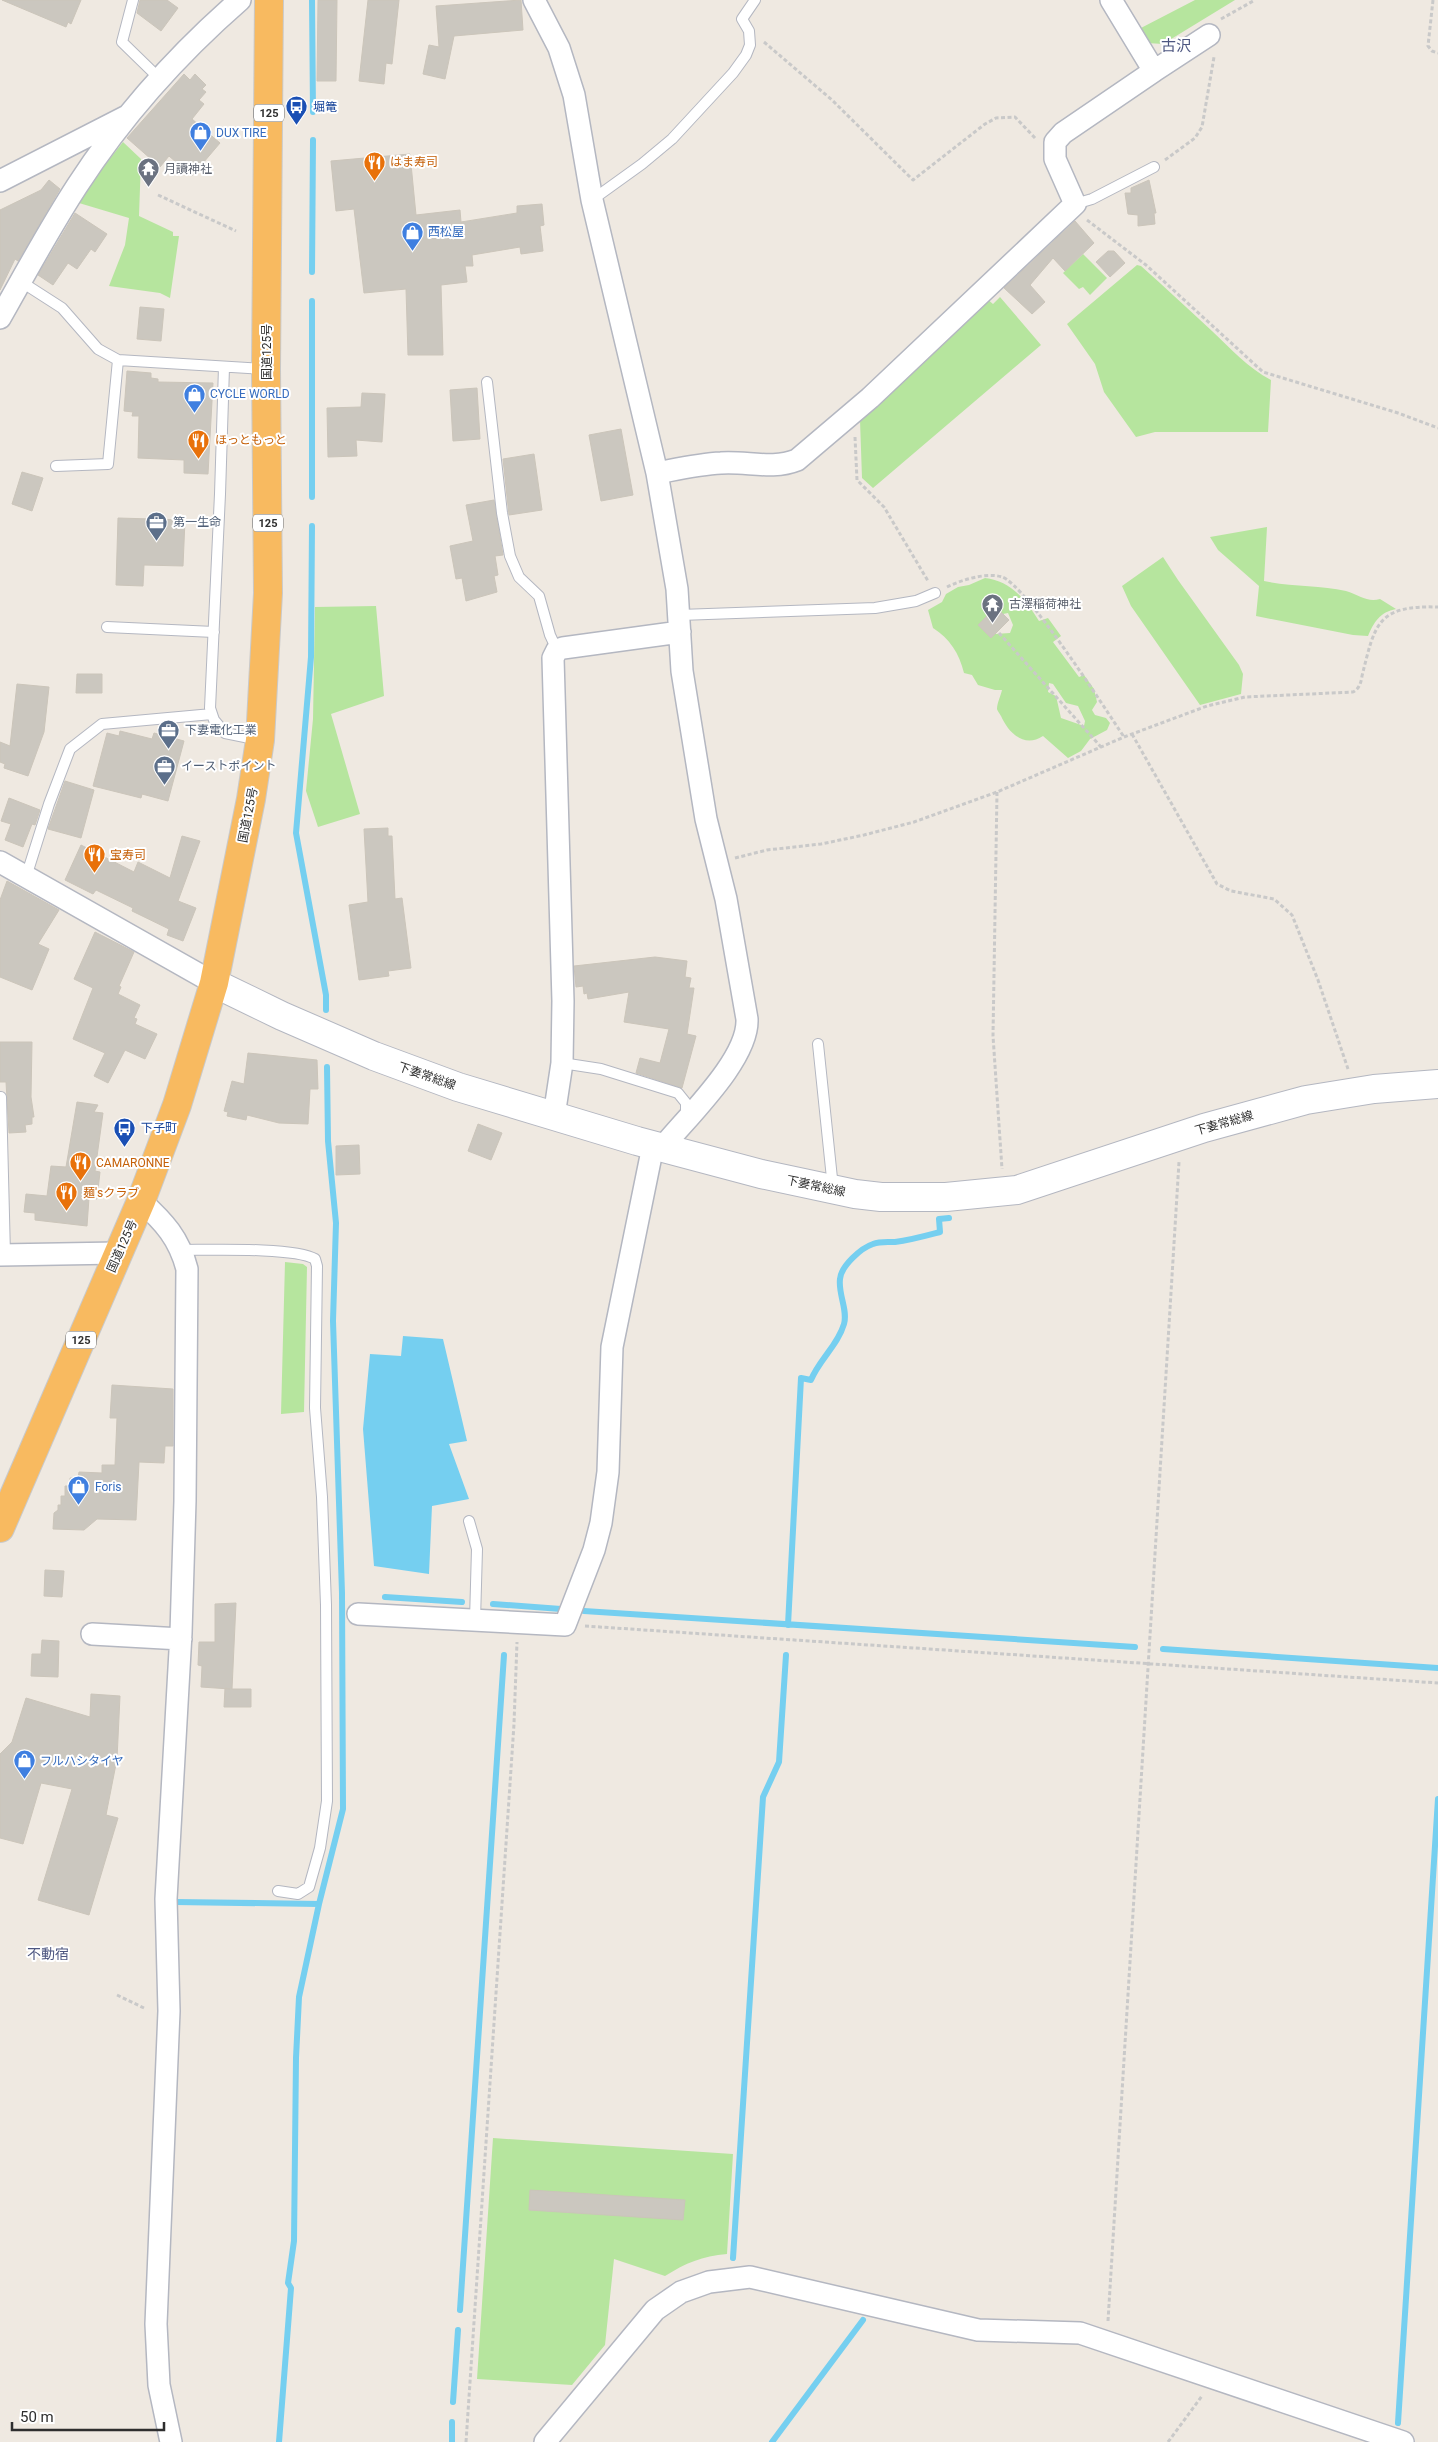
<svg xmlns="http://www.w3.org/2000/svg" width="1438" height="2442" viewBox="0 0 1438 2442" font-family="Roboto,'Noto Sans JP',sans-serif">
	<rect width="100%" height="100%" fill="#efe9e1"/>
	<path fill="#b6e59e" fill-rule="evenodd" d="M1195 0H1235L1163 44 1147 43 1139 29Z
		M123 142 141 159 139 216 173 232V236H179L170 298 160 293 109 286 125 245 129 218 79 203 93 180Z
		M1083 254 1107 278 1090 295 1083 287 1079 289 1063 273Z
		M1137 265 1141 266C1165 287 1188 309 1212 331 1231 349 1248 368 1271 380L1268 432H1155L1136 437 1104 392 1095 364 1067 324Z
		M1000 297 1041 345 873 488 862 478 860 420 986 298 993 304Z
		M1267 527 1264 581C1291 587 1320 585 1346 591 1359 595 1368 603 1380 599L1396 609C1380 612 1374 622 1368 636L1353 635 1256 616 1259 586 1218 550 1210 537Z
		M1163 557 1178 580 1239 665 1243 674 1241 694 1200 705 1131 606 1122 586Z
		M985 578C1011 581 1026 600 1039 621L1048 618 1061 636 1053 642 1079 677 1084 675 1094 689 1097 702 1092 710 1095 715 1106 718 1110 723 1107 730 1090 739 1081 751 1068 758 1043 736C1024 749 1008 732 1001 716 1000 714 997 710 997 709 997 703 1001 695 1002 690H995L978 685 972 675 964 673C959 653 950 639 933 628L928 610 942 602 946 594 958 587 969 585ZM1008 613 1013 625 1010 633 995 634 1003 614ZM1049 683 1053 684 1066 703 1078 706 1085 721 1084 726 1061 718 1056 696 1048 692Z
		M376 606 384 696 331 714 360 814 318 827 306 791 313 719 315 607Z
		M285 1262 303 1264 307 1267 304 1412 281 1414Z
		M493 2138 733 2154 727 2254C702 2256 686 2263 665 2276L614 2259 605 2345 572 2385 477 2379Z"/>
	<path fill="#75cff0" d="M403 1336 443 1339 467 1441 449 1444 469 1499 432 1506 429 1574 374 1566 363 1429 370 1354 401 1356Z"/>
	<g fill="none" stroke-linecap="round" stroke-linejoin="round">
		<path stroke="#75cff0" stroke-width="6" d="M312 0 313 112
			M312 272 313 140
			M312 301V497
			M312 526 311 657 296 833 326 995V1010
			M385 1597 462 1602
			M493 1604 561 1609
			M584 1611 1135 1647
			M788 1625 801 1378 811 1380C819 1360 838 1345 844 1324 848 1310 838 1294 840 1279 841 1266 861 1248 873 1244 880 1241 888 1242 895 1242 911 1240 925 1236 940 1232L939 1219 949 1218
			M1163 1649 1438 1668
			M175 1902 319 1904
			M733 2258 763 1797 779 1762 786 1655
			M460 2310 504 1655
			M453 2402 458 2330
			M1398 2423 1438 1799
			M279 2442 291 2288 288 2283 294 2241 296 2058 299 1997 319 1904 343 1809 342 1593 333 1321 336 1223 328 1141 327 1067
			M452 2442V2422
			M772 2442 863 2320"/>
	</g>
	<path fill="#cbc7bf" stroke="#cbc5ba" d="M2 0H81L71 24 68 22 66 27Z
		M140 0H167L178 8 161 31 137 13Z
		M318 0H337L336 81H317Z
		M368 0H399L392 64 386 63 384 84 359 81Z
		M521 0 523 30 454 36 445 79 423 74 429 45 439 47 436 6Z
		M184 74 190 80 195 74 206 85 202 89 206 92 199 100 204 104 192 119 220 143 192 176 169 156 160 167 127 138Z
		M410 154 416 215 460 210 461 222 517 213V206L542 204 544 225 540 226 543 251 521 254 520 247 472 255 473 266H465L467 282 441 285 443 355H408L406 289 364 293 354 209 336 211 331 161Z
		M49 180 60 189 18 261 15 259 0 290V210L41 190Z
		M1149 180 1156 213H1154L1155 224 1138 226V215L1128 214 1125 193H1131V188Z
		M75 213 107 234 95 252 91 249 77 269 68 263 53 285 38 275Z
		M1075 221 1094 243 1065 271 1053 258 1030 285 1045 302 1032 314 1004 288Z
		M1108 251H1114L1125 263 1110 277 1096 262Z
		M140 307 164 309 161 341 137 339Z
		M127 371 151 373V378L158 379V382L213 383 208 474 184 473V460L138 458 139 416H132L133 412 124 411Z
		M477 388 480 439 453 441 450 390Z
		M362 393 385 394 382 442 356 440 357 456 328 457 327 408 361 407Z
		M621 429 633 495 601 501 589 435Z
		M534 454 542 510 509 515 503 459Z
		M22 472 43 478 32 511 12 504Z
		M494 500 503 555 495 556 498 575 494 576 497 592 466 601 462 578 456 579 450 546 473 541 466 505Z
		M118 518 185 520 183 566 144 565 143 586 116 585Z
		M996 607 1009 620 991 638 978 625Z
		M77 674H102V693H76Z
		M17 684 49 687 44 732 28 776 4 768 5 764 0 762V742L10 746Z
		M120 731 152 739 154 733 184 741 168 801 142 794 141 798 93 786 107 733 119 736Z
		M65 781 94 790 81 838 48 829Z
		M9 798 40 810 35 825 32 824 23 847 5 840 11 824 1 821Z
		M388 828V836H392L395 899 402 898 411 968 388 971 389 976 359 980 349 905 368 902 364 829Z
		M182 836 200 841 178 901 196 908 183 941 167 935 169 929 132 911 133 908 96 890 93 894 65 880 81 845 134 872 138 862 170 878Z
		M7 881 59 910 38 944 49 949 32 990 0 977V900Z
		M95 932 134 952 119 986 121 987 118 994 140 1005 134 1018 137 1019 135 1024 157 1034 145 1059 125 1050 108 1083 94 1076 105 1053 73 1039 93 988 74 979Z
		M655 957 687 961 685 977 691 978 689 988H694L687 1034 696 1036 682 1088 636 1073 640 1058 660 1063 669 1029 624 1022 629 992 588 999 587 993 584 994 583 986 576 987 574 966Z
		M0 1042H32L31 1097 34 1117H32V1124L25 1125 26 1132 9 1133 6 1082H0Z
		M248 1053 317 1060 318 1089H310L308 1124 279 1123 247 1115 246 1120 227 1116 228 1112 224 1111 232 1081 244 1084Z
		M77 1102 98 1105 94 1112 103 1113 95 1171 100 1172 97 1199 89 1198 87 1226 35 1220V1213L24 1212 26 1194 47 1196 51 1166 66 1167Z
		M478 1124 502 1133 491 1160 468 1151Z
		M359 1145 360 1174 336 1175V1146Z
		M112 1385 173 1389V1446H165L164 1463 139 1462 136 1520 97 1519 84 1530 53 1529 54 1513 58 1510V1505H61V1496H65V1486H70V1478H78L79 1472 102 1473V1465H115L117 1418H110Z
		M45 1570 64 1571 62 1597 44 1596Z
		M236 1603 232 1689H251V1707H224L225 1688 230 1689 201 1687 202 1666 198 1665 199 1642H215V1604Z
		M42 1640 59 1641 58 1677 31 1676 32 1654H41Z
		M91 1694 120 1696 117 1759 106 1815 118 1818 89 1915 38 1900 72 1789 41 1783 23 1844 0 1838V1754L12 1742 26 1698 90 1717Z
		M530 2190 685 2200 683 2220 529 2210Z"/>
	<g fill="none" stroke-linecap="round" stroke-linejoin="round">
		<defs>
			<path id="service" d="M133 0 122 42 161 80
				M592 200 642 164 672 139 733 73 746 55 750 45 749 31 742 19 755 0
				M1075 204 1092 199 1154 167
				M20 281 62 308 98 349 118 360 265 369
				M224 367 220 494 210 708 214 720 225 733 259 740
				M487 382 502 513 510 556 519 577 539 596 550 635 557 650
				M56 466 108 464 118 360
				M680 615 875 608 916 601 935 593
				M107 627 214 632
				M26 877 49 804 70 749 102 724 212 714
				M818 1044 833 1188
				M562 1063 601 1069 678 1093 686 1103V1116
				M1 1097 5 1255
				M182 1250C210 1250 295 1247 315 1259L317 1266 315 1408 322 1497 326 1605 327 1801 320 1848 309 1887 298 1894 278 1891
				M469 1521 477 1549 475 1620"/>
			<path id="minor" d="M534 0 559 48 574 95 592 200 657 473 677 589 682 671 706 819 726 899 747 1019C749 1059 687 1117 662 1148
				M1154 71 1209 35
				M0 181 127 116
				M0 318C25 274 49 229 77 186 121 118 178 54 240 0
				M657 473C678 469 700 464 721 463 747 461 772 470 797 460L870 398 1075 204 1055 159V142L1063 133 1154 71 1111 0
				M0 862 214 983
				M554 1116 562 1063 563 1001 553 658 557 650 563 648 680 632
				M141 1201C164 1222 179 1238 187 1269L185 1501 181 1633 166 1899 169 2011 156 2324 159 2385 171 2442
				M0 1255 118 1253
				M358 1614 565 1625 594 1550 601 1523 608 1472 612 1347 653 1146
				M92 1634 181 1639
				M545 2442 655 2310 681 2292 709 2282 750 2277 978 2330 1080 2333 1403 2442"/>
			<path id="secondary" d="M214 983 282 1016 374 1056 458 1087 637 1141 761 1174 855 1194 881 1197H946L1017 1190 1204 1128 1306 1100 1374 1089 1438 1084"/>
			<path id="trunk" d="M0 1528 141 1201 177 1105 214 983 251 799 260 740 268 593 266 369 269 0"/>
		</defs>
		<use href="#service" stroke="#b4b7c1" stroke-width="12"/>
		<use href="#minor" stroke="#b4b7c1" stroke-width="24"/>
		<use href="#secondary" stroke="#b4b7c1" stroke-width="30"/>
		<use href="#trunk" stroke="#c9c9c9" stroke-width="30"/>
		<path stroke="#c9c9c9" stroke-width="3" stroke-dasharray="4 2.5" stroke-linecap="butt" d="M1433 0 1428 46 1432 51 1438 53
			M1221 19 1255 0
			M764 42 832 100 913 180 985 124 996 118 1015 117 1036 139
			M1165 160 1195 138 1202 127 1214 57
			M158 195 236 231
			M1087 220 1146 265 1263 372 1398 413 1438 428
			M855 437 857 480 884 507 928 581
			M947 587C961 580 987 572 1002 577 1025 584 1106 710 1124 737
			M999 633 1101 747
			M1132 734 1217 884 1231 891 1274 899 1292 915 1318 980 1348 1069
			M997 792 993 1036 1002 1169
			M735 858 767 850 821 844 864 835 914 822 997 792 1124 737 1207 706 1245 697 1353 692C1359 689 1361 683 1362 676 1375 624 1377 605 1438 607
			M585 1626 1438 1683
			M117 1995 144 2008
			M1108 2321 1179 1162
			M466 2442 514 1724 517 1642
			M1168 2442 1202 2396"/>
		<use href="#service" stroke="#fff" stroke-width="10"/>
		<use href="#minor" stroke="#fff" stroke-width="21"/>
		<use href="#secondary" stroke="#fff" stroke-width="28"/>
		<use href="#trunk" stroke="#f8ba60" stroke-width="28"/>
	</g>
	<defs>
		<symbol id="bus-pin" viewBox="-11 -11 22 30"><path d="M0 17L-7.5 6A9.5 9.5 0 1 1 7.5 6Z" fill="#1a4fb4" stroke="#fff"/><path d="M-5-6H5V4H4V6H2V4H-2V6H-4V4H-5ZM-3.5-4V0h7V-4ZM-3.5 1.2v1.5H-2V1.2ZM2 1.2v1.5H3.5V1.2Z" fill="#fff"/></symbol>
		<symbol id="shop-pin" viewBox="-11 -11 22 30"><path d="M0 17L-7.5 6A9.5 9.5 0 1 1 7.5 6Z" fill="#3f7fe0" stroke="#fff"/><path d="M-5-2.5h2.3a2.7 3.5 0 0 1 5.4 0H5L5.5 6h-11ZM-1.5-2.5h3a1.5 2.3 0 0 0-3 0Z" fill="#fff"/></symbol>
		<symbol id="restaurant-pin" viewBox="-11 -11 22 30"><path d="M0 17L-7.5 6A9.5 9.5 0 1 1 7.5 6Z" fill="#e8710a" stroke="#fff"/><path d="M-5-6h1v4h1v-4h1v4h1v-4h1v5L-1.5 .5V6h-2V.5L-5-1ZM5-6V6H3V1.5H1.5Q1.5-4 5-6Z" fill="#fff"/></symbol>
		<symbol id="temple-pin" viewBox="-11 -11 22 30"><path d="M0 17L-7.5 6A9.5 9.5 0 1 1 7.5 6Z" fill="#6b7280" stroke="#fff"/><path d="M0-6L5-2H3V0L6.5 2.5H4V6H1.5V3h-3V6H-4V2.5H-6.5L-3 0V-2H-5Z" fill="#fff"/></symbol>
		<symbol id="office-pin" viewBox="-11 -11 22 30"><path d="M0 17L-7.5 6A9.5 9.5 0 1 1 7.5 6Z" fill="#5c6f8a" stroke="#fff"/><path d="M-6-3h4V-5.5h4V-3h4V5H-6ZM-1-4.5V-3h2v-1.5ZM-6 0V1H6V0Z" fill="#fff"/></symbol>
	</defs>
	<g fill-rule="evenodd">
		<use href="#bus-pin" x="284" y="94" width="25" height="34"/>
		<use href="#shop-pin" x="188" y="120" width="25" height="34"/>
		<use href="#restaurant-pin" x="362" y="150" width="25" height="34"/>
		<use href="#temple-pin" x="136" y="156" width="25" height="34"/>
		<use href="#shop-pin" x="400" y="220" width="25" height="34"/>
		<use href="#shop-pin" x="182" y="382" width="25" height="34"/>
		<use href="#restaurant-pin" x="186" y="428" width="25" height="34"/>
		<use href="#office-pin" x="144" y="510" width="25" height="34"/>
		<use href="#temple-pin" x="980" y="592" width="25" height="34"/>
		<use href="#office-pin" x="156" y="718" width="25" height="34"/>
		<use href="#office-pin" x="152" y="754" width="25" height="34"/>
		<use href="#restaurant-pin" x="82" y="842" width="25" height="34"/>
		<use href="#bus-pin" x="112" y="1116" width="25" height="34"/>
		<use href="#restaurant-pin" x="68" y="1150" width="25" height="34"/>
		<use href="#restaurant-pin" x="54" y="1180" width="25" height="34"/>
		<use href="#shop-pin" x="66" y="1474" width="25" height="34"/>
		<use href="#shop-pin" x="12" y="1748" width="25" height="34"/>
	</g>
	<g text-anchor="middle" stroke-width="4" stroke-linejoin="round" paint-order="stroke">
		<g fill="#fff" stroke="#6d6d6d" stroke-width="1">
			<rect x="254" y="104.5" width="30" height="17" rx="4"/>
			<rect x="253" y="514.5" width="30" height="17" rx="4"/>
			<rect x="66" y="1331.5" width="30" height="17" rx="4"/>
		</g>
		<g font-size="11" font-weight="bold" fill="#2e2e2e">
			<text x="269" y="117">125</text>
			<text x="268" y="527">125</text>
			<text x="81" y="1344">125</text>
		</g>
		<g font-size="12" fill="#164399" stroke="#fff" text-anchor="start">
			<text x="313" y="111">堀篭</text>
			<text x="141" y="1132">下子町</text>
		</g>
		<g font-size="12" fill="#366cbe" stroke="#fff" text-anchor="start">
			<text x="216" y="137">DUX TIRE</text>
			<text x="428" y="236">西松屋</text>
			<text x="210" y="398">CYCLE WORLD</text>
			<text x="95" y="1491">Foris</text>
			<text x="40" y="1765">フルハシタイヤ</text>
		</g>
		<g font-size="12" fill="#c56008" stroke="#fff" text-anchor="start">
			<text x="390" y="166">はま寿司</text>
			<text x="215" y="444">ほっともっと</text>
			<text x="110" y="859">宝寿司</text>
			<text x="96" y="1167">CAMARONNE</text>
			<text x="83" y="1197">麺'sクラブ</text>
		</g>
		<g font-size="12" fill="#5b616d" stroke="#fff" text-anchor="start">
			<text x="164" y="173">月讀神社</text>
			<text x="1009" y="608">古澤稲荷神社</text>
		</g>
		<g font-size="12" fill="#2e2e2e" stroke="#fff">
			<text transform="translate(267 352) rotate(-90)" y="4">国道125号</text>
			<text transform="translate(248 815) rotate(-79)" y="4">国道125号</text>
			<text transform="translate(427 1076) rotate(19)" y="4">下妻常総線</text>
			<text transform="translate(1224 1123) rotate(-16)" y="4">下妻常総線</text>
			<text transform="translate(816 1186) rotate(12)" y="4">下妻常総線</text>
			<text transform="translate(122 1246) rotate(-66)" y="4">国道125号</text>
		</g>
		<g font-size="12" fill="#4e5e75" stroke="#fff" text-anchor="start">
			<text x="173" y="526">第一生命</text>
			<text x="185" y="734">下妻電化工業</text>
			<text x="181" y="770">イーストポイント</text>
		</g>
		<g font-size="14" fill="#4d5680" stroke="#fff">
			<text x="48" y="1959">不動宿</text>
		</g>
		<g font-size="15" fill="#4d5680" stroke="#fff">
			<text x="1176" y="51">古沢</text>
		</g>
	</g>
	<path d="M12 2422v8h152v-8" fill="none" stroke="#2e2e2e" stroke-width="2.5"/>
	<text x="20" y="2422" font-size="15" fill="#2e2e2e" stroke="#ffffff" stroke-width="4" paint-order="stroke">50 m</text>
</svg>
